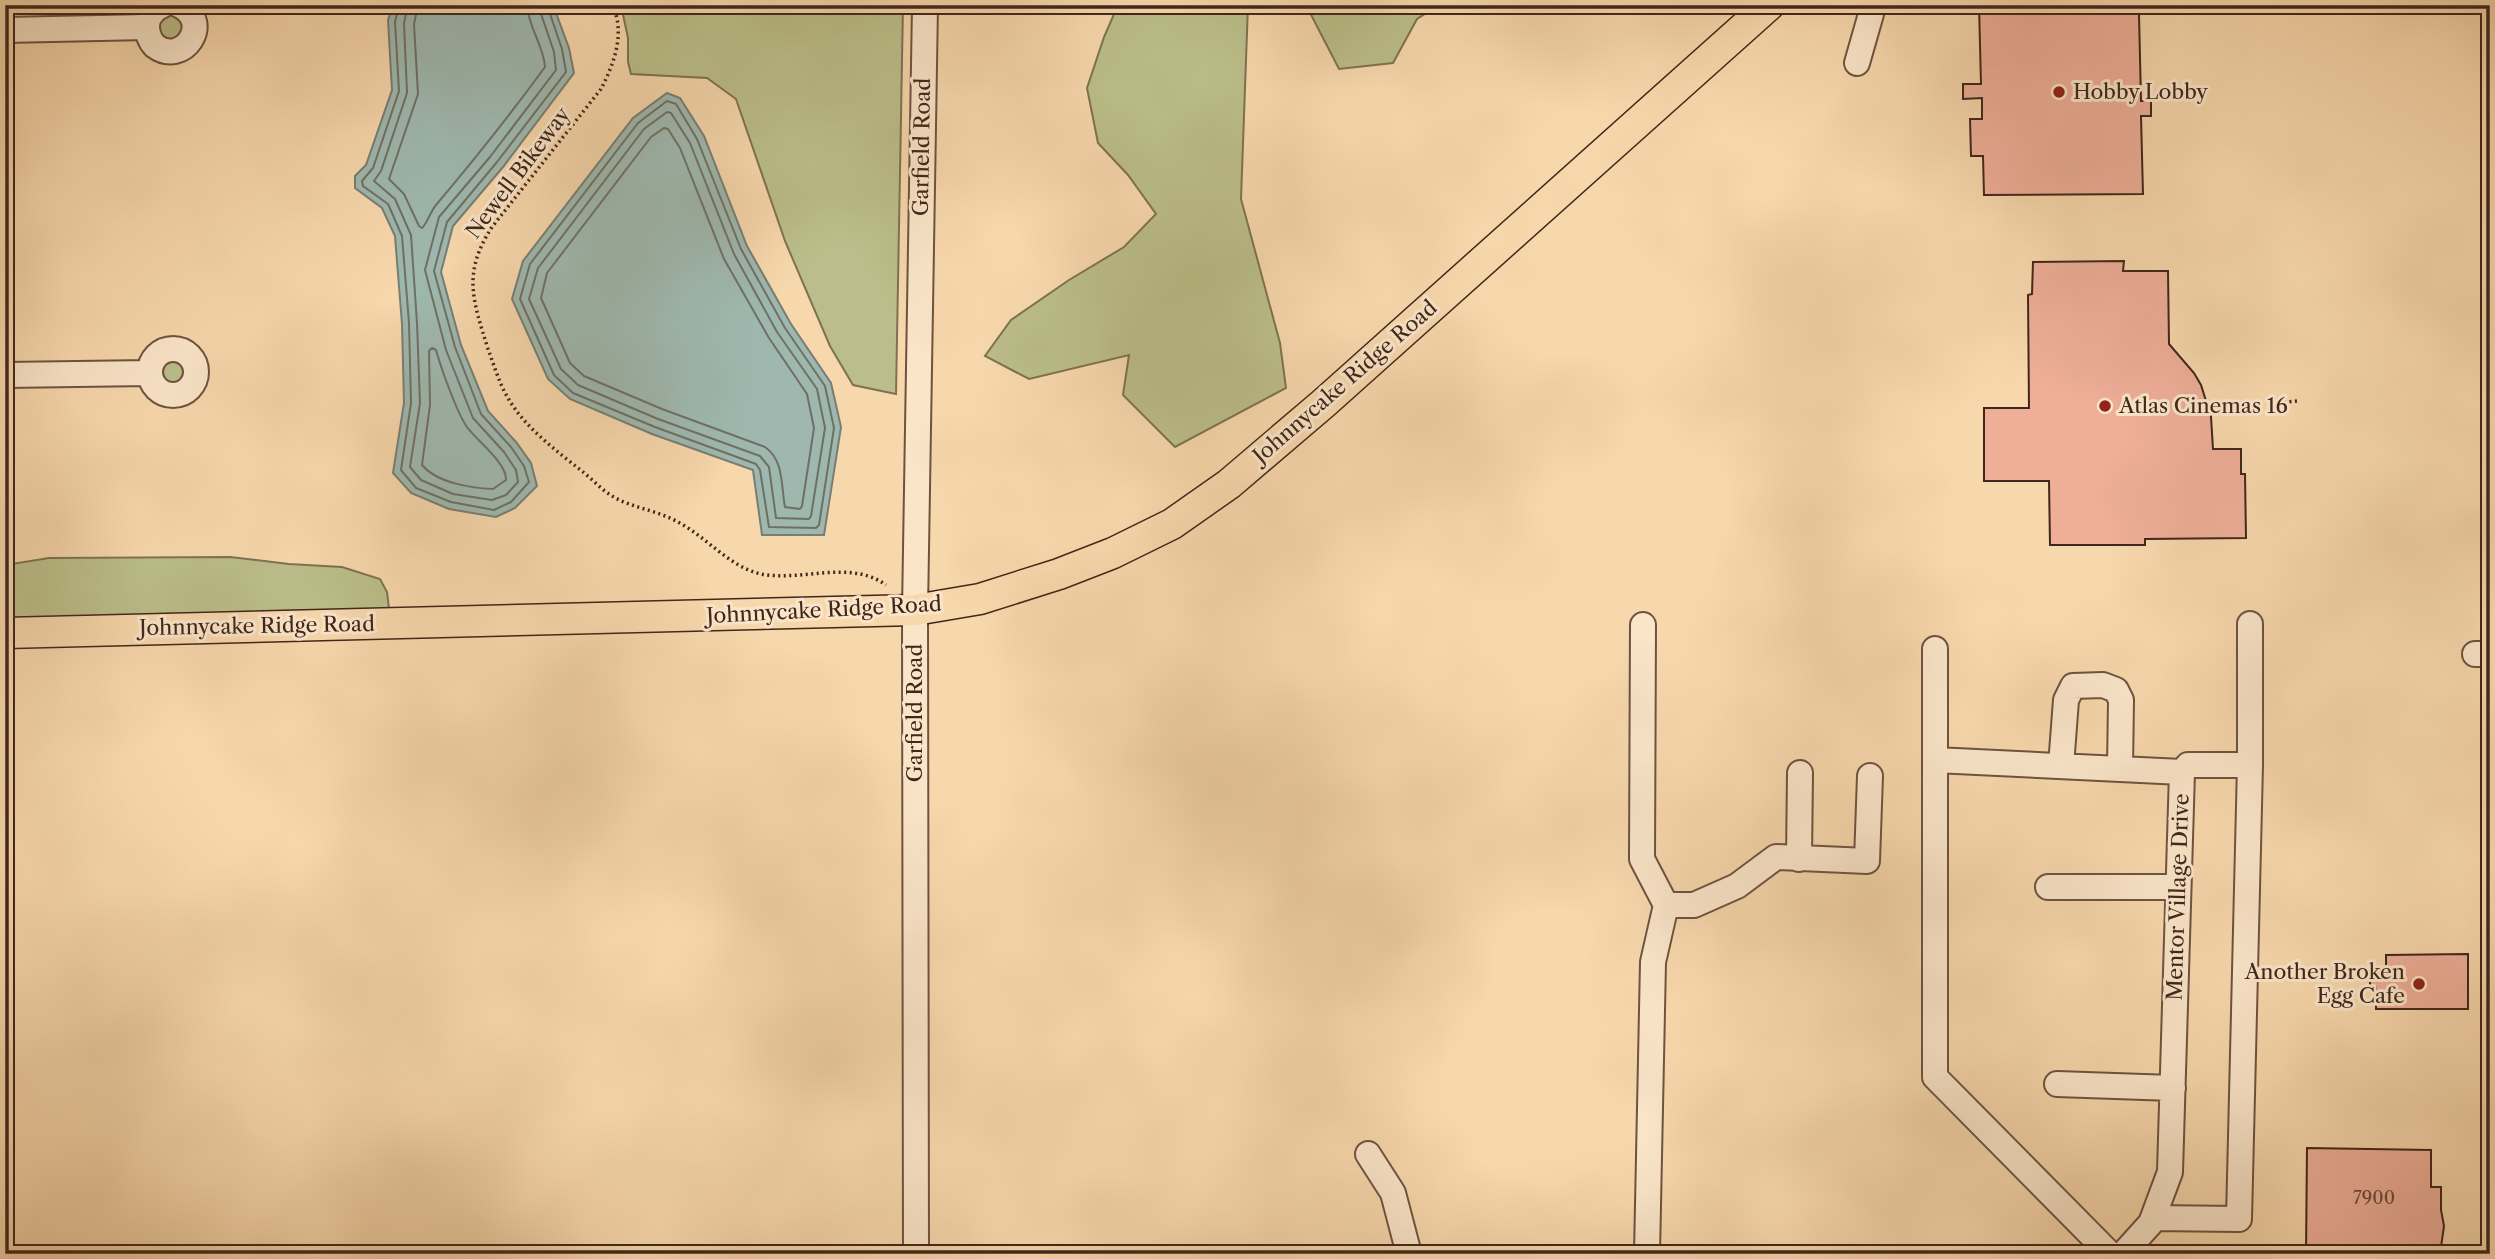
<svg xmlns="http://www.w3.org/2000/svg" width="2495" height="1259" viewBox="0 0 2495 1259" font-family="'Libre Caslon Text',serif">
	<rect width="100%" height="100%" fill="#f7d7ac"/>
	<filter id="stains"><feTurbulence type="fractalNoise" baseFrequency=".00286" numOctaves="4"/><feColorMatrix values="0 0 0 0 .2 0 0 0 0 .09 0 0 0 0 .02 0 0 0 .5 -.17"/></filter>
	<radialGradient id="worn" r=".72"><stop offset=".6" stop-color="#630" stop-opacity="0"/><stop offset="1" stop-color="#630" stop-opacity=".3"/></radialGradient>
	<path fill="#bbbe8a" stroke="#7e7252" stroke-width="2" d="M621 5H903L896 394 853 385 830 346 785 241 736 99 707 78 631 74 628 62V38Z
		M1118 5H1248L1241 199 1280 343 1286 388 1175 447 1123 395 1129 355 1029 379 985 356 1011 320 1069 280 1124 247 1156 214 1128 175 1098 143 1087 88 1104 37Z
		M1306 5H1439L1417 19 1393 63 1339 69Z
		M158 28a13 13 0 1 1 26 0a13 13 0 1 1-26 0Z
		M160 373a13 13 0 1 1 26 0a13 13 0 1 1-26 0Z
		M230 557 289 564 342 567 380 579 387 592 390 617 5 623V565L49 558Z"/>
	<path fill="#9eb8af" stroke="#787e74" stroke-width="2" d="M393 5H553L569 48 574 73 503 167 453 226 441 272 461 345 488 411 516 442 531 463 537 486 515 508 496 517 449 509 411 493 393 473 404 403 402 324 395 236 382 208 355 188V176L366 165 392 90 388 20Z
		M667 93 680 98 704 136 747 246 791 324 831 383 841 427 824 535H762L753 470 652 434 570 399 548 379 512 299 523 261 633 118Z"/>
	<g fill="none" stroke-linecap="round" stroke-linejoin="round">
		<path stroke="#6f7065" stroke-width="2" d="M399 5 395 22 399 91 373 168 362 181 363 186 388 204 402 236 409 323 411 403 401 470 416 488 451 502 494 510 511 502 529 482 524 466 511 447 481 414 455 347 434 271 447 222 497 162 566 72 562 49 547 5
			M408 5 404 23 407 93 381 171 374 181 395 199 411 235 417 323 420 403 410 467 421 480 453 494 492 500 506 495 518 482 516 470 504 452 473 418 446 350 425 270 439 217 490 157 556 70 554 52 538 5
			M418 5 414 24 418 94 389 179 404 194 419 226 422 228C428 222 430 212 436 205 474 160 510 115 545 67 544 46 528 27 527 5
			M667 101 676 104 697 139 741 249 785 328 825 386 834 428 819 525 816 528 769 527 760 470 756 464 655 427 573 393 554 375 520 299 530 264 638 123Z
			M667 112 671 113 690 143 734 254 777 332 817 389 825 428 811 516 809 519 776 518 769 467 760 456 658 419 578 385 561 369 529 299 538 268 644 129Z
			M664 128 668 129 680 148 724 259 769 338 807 394 814 428 802 506 800 509 785 507C781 486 784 460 765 447L662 409 584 376 570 363 541 298 547 273 651 137Z
			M432 348 436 350C441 368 457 413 467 427 477 441 507 463 506 480L493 489C471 488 437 483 422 465L430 405 429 351Z"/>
	</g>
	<path fill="#eeae98" stroke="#40271b" stroke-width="2" d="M1979 5H2149L2139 15 2141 101H2151V116H2141L2143 194 1984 195 1983 156H1971L1970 119H1982V98L1963 99V84H1981Z
		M2124 261 2123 271H2168L2169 344 2194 373 2201 385 2211 417 2213 449H2241V474H2245L2246 538 2145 539V545H2050L2049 481H1984V408H2029L2028 295 2032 294 2033 262Z
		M2468 954V1009H2376V987L2370 988V980H2386V955Z
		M2307 1148 2431 1150V1187H2441V1210L2444 1226 2440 1254H2306Z"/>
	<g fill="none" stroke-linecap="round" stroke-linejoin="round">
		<defs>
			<path id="minor" d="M163 5C154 9 147 16 147 26 147 33 150 41 155 46 183 67 214 22 179 5
				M5 30 147 27
				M1857 63 1871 14V5
				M150 372a23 23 0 1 1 46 0a23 23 0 1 1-46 0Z
				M5 375 149 373
				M1643 625 1642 859 1666 905H1694L1737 886 1776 857 1867 861 1870 776
				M1935 649V1077L2110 1254
				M2475 654H2490
				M1935 760 2182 772
				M2250 765V624
				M2061 766 2066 700 2073 686 2103 685 2116 690 2121 700 2120 769
				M1799 859 1800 773
				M2048 887H2178
				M2057 1084 2173 1088
				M1368 1154 1393 1193 1409 1254
				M2153 1218 2239 1219 2250 765H2188L2182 772
				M916 1254 915 610 925 5
				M1647 1254 1653 962 1666 905
				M2123 1254 2151 1223 2170 1172 2182 772"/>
			<path id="major" d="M5 633 915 610 980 599 1059 574 1113 553 1172 524 1229 484 1324 403 1769 5"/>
		</defs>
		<use href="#minor" stroke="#6e533f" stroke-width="28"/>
		<use href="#major" stroke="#40271b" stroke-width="33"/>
		<path stroke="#40271b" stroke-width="3.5" stroke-dasharray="2 3.5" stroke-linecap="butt" d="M612 5C626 32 614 64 601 89L492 227C462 273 473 301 488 349 494 365 499 383 508 398 525 428 557 451 583 472 593 480 602 490 612 496 632 508 656 510 676 521 706 536 729 567 761 574 802 582 850 559 886 585
			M2273 403 2297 401"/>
		<use href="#minor" stroke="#fae5c9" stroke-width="24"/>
		<use href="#major" stroke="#f7d7ac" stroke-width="30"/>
	</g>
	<g fill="#8f2418" stroke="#fae5c9" stroke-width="2.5">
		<circle cx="2059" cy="92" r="7"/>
		<circle cx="2105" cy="406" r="7"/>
		<circle cx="2419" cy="984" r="7"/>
	</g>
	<g text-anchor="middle" stroke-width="6" stroke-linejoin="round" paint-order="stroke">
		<g font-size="18" fill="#6c493a">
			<text x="2374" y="1204">7900</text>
		</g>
		<g font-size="21" fill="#40271b" stroke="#fae5c9" text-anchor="start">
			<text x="2073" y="99">Hobby Lobby</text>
			<text x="2119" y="413">Atlas Cinemas 16</text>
			<text x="2405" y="979" text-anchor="end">Another Broken<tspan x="2405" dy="24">Egg Cafe</tspan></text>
		</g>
		<g font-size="21" fill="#40271b" stroke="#fae5c9">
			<text transform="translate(922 147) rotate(-89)" y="7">Garfield Road</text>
			<text transform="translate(518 173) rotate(-53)" y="7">Newell Bikeway</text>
			<text transform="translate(1345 382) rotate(-41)" y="7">Johnnycake Ridge Road</text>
			<text transform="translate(824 610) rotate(-3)" y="7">Johnnycake Ridge Road</text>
			<text transform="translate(257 626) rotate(-1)" y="7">Johnnycake Ridge Road</text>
			<text transform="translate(915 713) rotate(-90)" y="7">Garfield Road</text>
			<text transform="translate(2178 897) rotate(-88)" y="7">Mentor Village Drive</text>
		</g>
	</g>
	<rect width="2495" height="1259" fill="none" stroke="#f7d7ac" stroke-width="28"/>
	<rect x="7" y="7" width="2481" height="1245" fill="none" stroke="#40271b" stroke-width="3.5"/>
	<rect x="14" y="14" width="2467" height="1231" fill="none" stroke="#40271b" stroke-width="2"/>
	<rect width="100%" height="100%" filter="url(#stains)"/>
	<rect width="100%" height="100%" fill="url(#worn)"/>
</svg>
